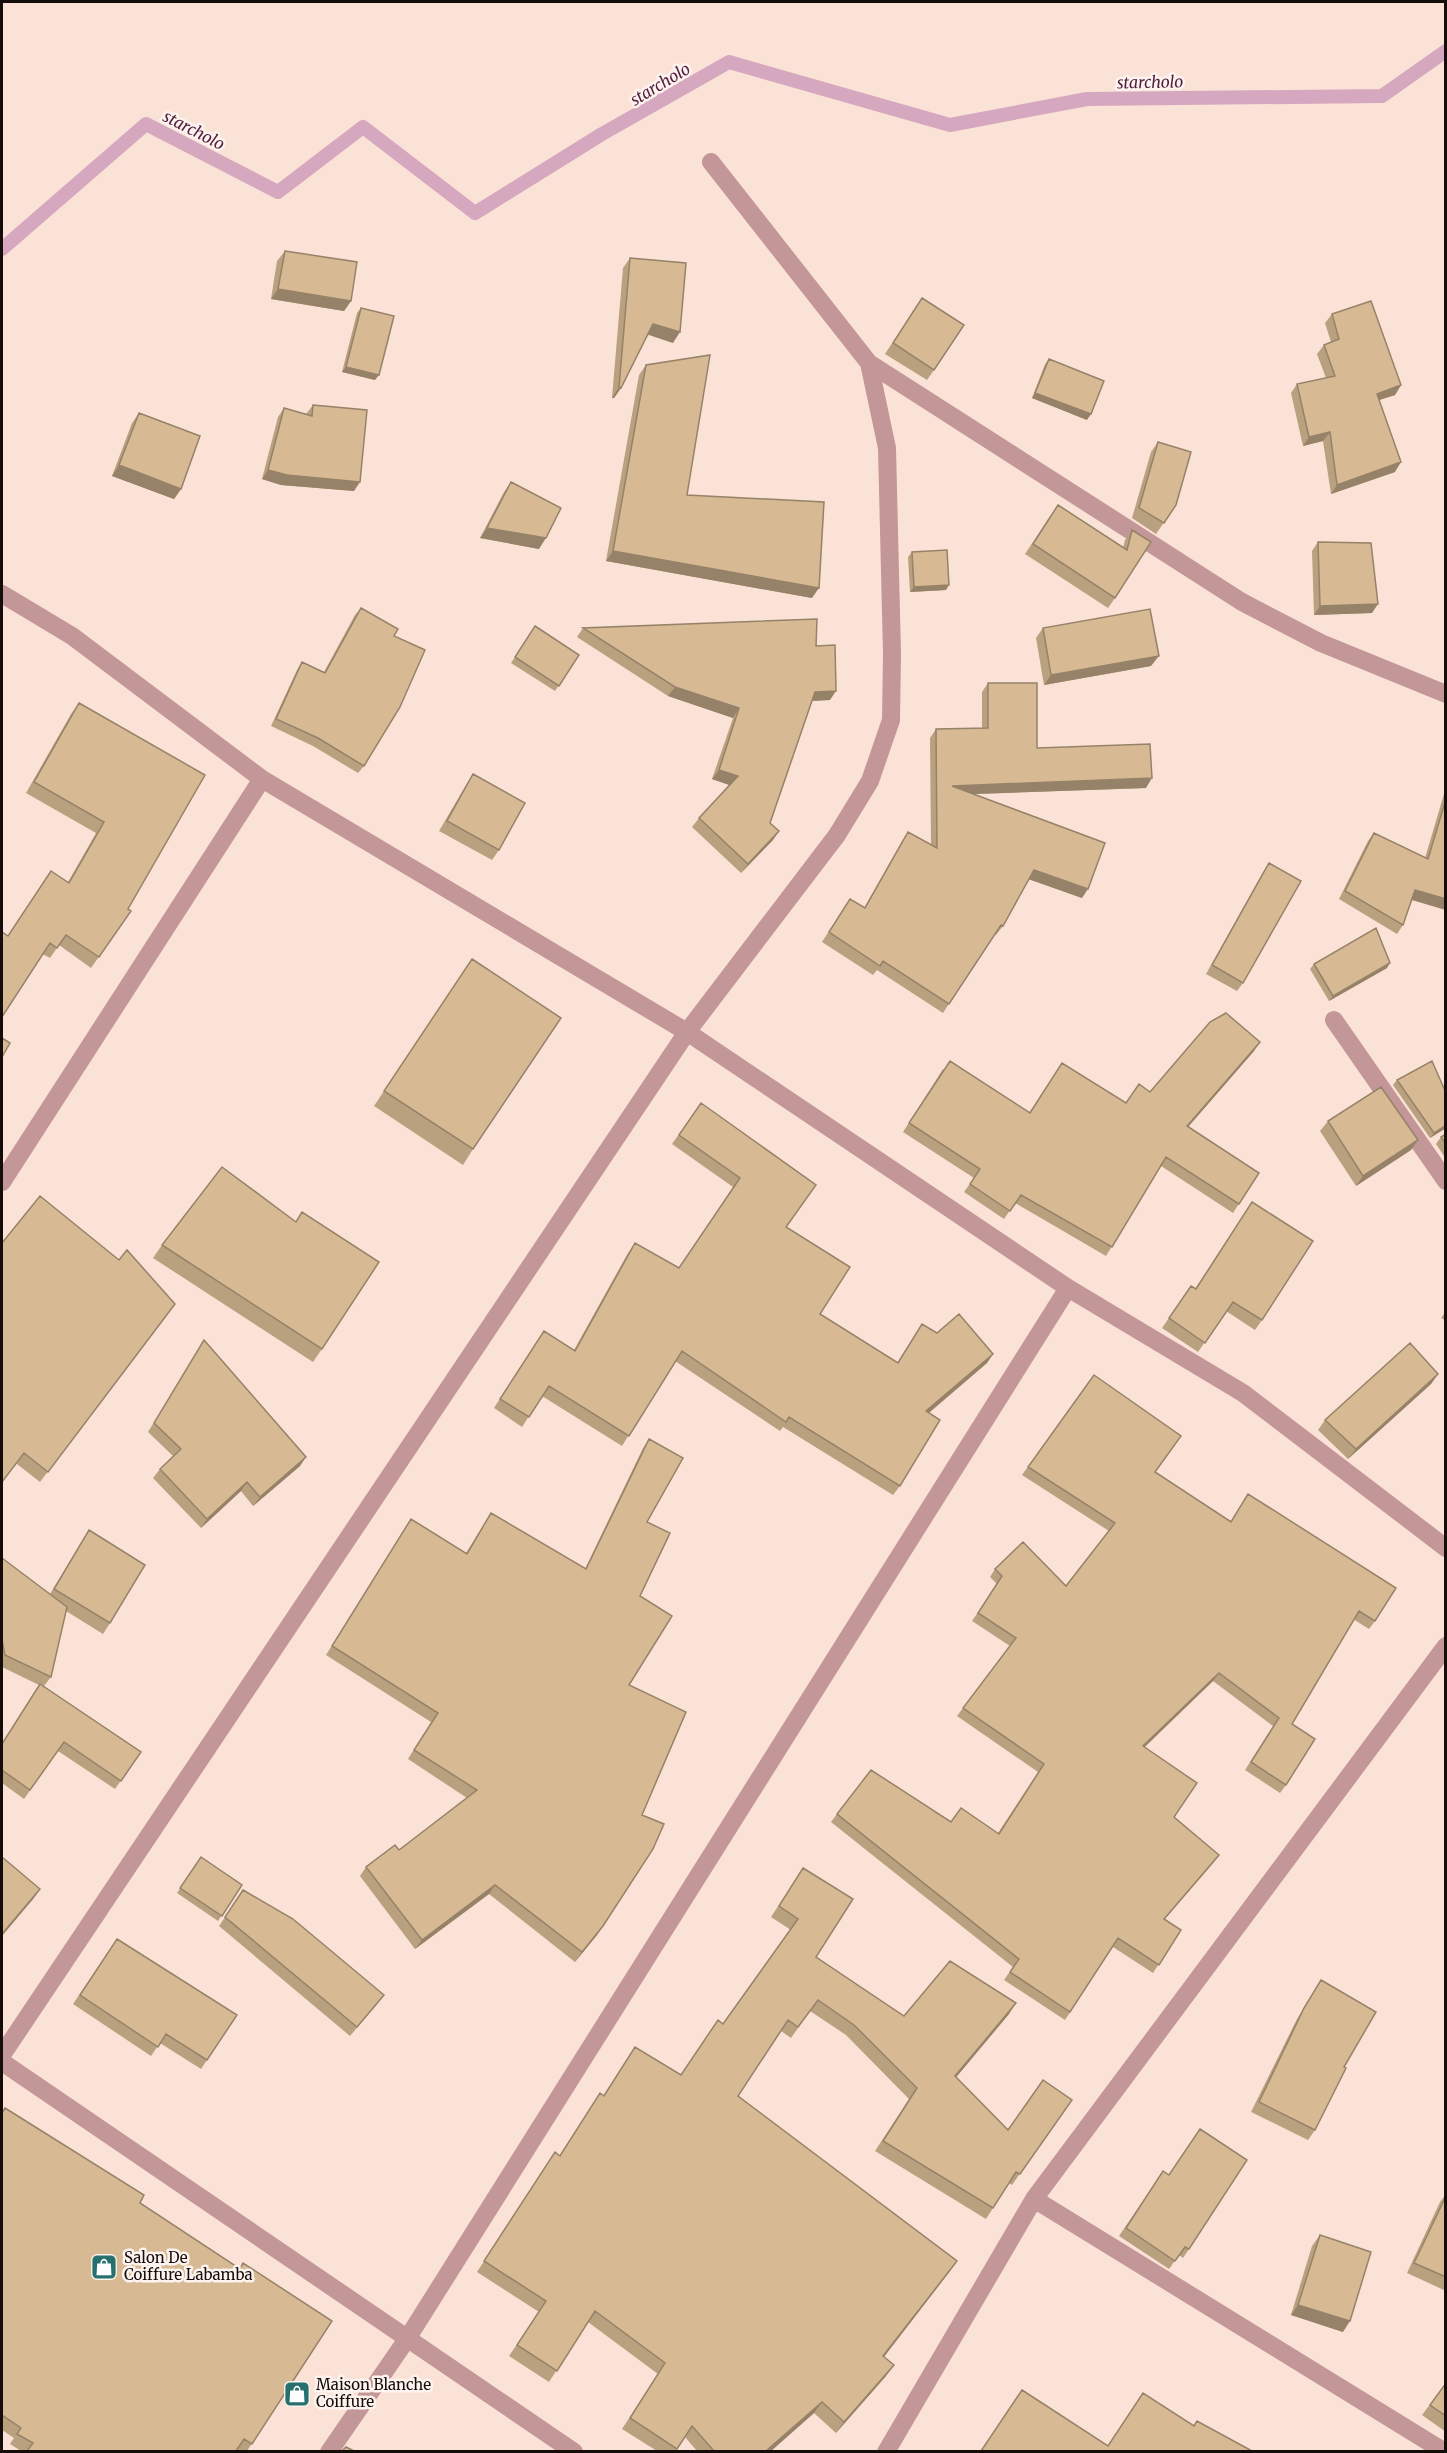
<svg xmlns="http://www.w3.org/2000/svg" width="1447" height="2453" viewBox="0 0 1447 2453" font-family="Merriweather,serif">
	<rect width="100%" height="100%" fill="#fbe2d7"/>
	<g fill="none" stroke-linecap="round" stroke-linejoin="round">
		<path stroke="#d5a8bf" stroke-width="14" d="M2 249 146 124 278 192 363 127 475 213 602 134 729 62 950 125 1087 99 1382 96 1446 51"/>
		<path stroke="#c39697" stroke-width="18" d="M711 162 869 363 1242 602 1321 643 1446 694
			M2 594 72 636 262 779 687 1032 1068 1288 1243 1393 1446 1548
			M1334 1020 1446 1181
			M2 1182 262 779
			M2 2055 687 1032 837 835 870 781 891 720 892 654 887 448 869 363
			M2 2062 574 2452
			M1034 2199 1445 2452
			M329 2452 407 2339 1068 1288
			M886 2452 1034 2199 1446 1646"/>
	</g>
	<path fill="#b9a07f" d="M285 251 351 301 344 311 271 299 277 261Z
		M630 258 673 343 648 334 621 388 614 398H612L623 268Z
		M361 308 375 380 342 372 357 313Z
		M915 308 934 370 927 380 885 354Z
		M1332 314 1401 385 1395 395 1379 400 1395 472 1331 494 1323 441 1303 446 1291 393 1297 384 1326 378 1317 354 1324 345 1331 342 1325 323Z
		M1049 359 1087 420 1032 398 1045 364Z
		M646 365 687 495 812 598 606 561 639 375Z
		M313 405 354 491 281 485 262 479 278 417 284 408 306 414Z
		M139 413 181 489 174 499 112 476 132 423Z
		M1158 442 1176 505 1156 534 1132 518 1151 452Z
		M511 482 539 549 480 538 504 492Z
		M1050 516 1123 548 1125 540 1132 530 1115 598 1108 608 1025 554Z
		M1318 542 1372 613 1314 615 1312 551Z
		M912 552 946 590 910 592 908 557Z
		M361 608 394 636 364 766 358 773 313 746 271 726 297 670 302 662 324 672 355 615Z
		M535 626 579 655 555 691 511 663Z
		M583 628 816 646 830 700 812 701 770 823 773 840 741 873 692 827 699 818 730 785 712 779 733 718 668 696 577 637Z
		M1043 628 1151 666 1044 685 1036 638Z
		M988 683 1037 748 1146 788 974 794 1082 898 1029 879 1003 926 996 935 995 934 943 1013 877 970 873 975 822 942 844 908H864L902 841 908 832 931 844 930 738 936 729 982 728V692Z
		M79 703 128 909 131 911 91 968 59 945 50 958 8 936 51 871 68 882 96 833 26 793 71 714Z
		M473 774 499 850 492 860 439 831 466 785Z
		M1446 787V910L1412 900 1403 925 1397 934 1339 899 1368 841 1374 833 1425 858Z
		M1269 863 1243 983 1237 991 1206 974 1263 872Z
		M1314 964 1387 968 1329 1001 1310 969Z
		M462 974 473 1149 463 1165 374 1106Z
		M1254 1051 1188 1127 1259 1173 1233 1213 1161 1166 1106 1256 1015 1203 1004 1219 964 1192 974 1178 903 1132 943 1069 1029 1113 1062 1063 1126 1103 1150 1092Z
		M1397 1080 1446 1093V1128L1430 1138 1393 1085Z
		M701 1103 786 1227 820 1314 897 1363 922 1324 937 1333 993 1354 987 1363 929 1413 900 1486 893 1495 783 1427 780 1431 675 1361 622 1446 542 1396 522 1427 494 1408 537 1341 574 1350 628 1253 635 1243 679 1268 733 1187 672 1144Z
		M1328 1121 1411 1150 1356 1186 1320 1131Z
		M1446 1134V1159L1436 1144 1441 1137Z
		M1246 1211 1262 1320 1255 1330 1226 1311 1198 1352 1162 1328 1191 1286 1195 1289Z
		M295 1222 322 1349 313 1362 153 1258 162 1245Z
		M119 1260 175 1304 40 1482 17 1464Z
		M1446 1311V1321L1441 1318Z
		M204 1340 300 1466 253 1506 241 1491 201 1528 153 1478 160 1469 173 1456 148 1432Z
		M1438 1374 1431 1384 1348 1459 1318 1430 1325 1420Z
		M1094 1375 1155 1472 1231 1521 1248 1494 1375 1621 1369 1629 1353 1619 1292 1724 1286 1785 1280 1793 1245 1770 1273 1726 1213 1681 1145 1747 1174 1817 1213 1863 1164 1919 1181 1930 1153 1973 1113 1947 1065 2020 1004 1980 1013 1967 831 1822 837 1814 951 1822 998 1833 1038 1772 957 1716 1010 1646 972 1621 997 1584 990 1577 995 1569 1066 1586 1109 1531 1022 1475Z
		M649 1439 647 1522 640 1596 629 1685 642 1815 597 1935 575 1962 489 1894 415 1949 360 1876 366 1867 399 1850 467 1798 408 1759 431 1722 326 1655 411 1519 466 1553 491 1513 585 1569 643 1448Z
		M89 1530 110 1623 103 1634 66 1611 51 1677 44 1686 141 1752 115 1789 58 1751 24 1799 2 1783V1743L39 1685 2 1667V1558L50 1594Z
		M201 1857 242 1885 218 1921 177 1893Z
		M803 1868 816 1957 904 2016 1009 2014 956 2077 1008 2130 1072 2100 1012 2185 1009 2183 986 2219 875 2151 909 2099 846 2035 810 2011 791 2038 781 2031 738 2096 950 2271 884 2357 886 2376 836 2433 814 2413 771 2451H697L685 2437 676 2451H657L622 2429 658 2374 588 2322 549 2382 509 2356 539 2312 477 2272 555 2152 559 2156 600 2093 603 2096 635 2047 680 2075 723 2024 791 1930 771 1917Z
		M243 1890 377 2004 350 2036 219 1926Z
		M117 1939 207 2060 201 2069 160 2043 151 2056 73 2004Z
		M1321 1980 1344 2067 1315 2130 1308 2140 1251 2112 1297 2019Z
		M2 2113 240 2269 332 2321 247 2451H239L237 2450 236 2451H21L10 2444 14 2438 2 2430Z
		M1163 2171 1189 2249 1183 2258 1179 2255 1169 2269 1119 2236Z
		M1446 2194V2291L1407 2273 1440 2202Z
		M1320 2235 1343 2332 1291 2315 1312 2246Z
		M1446 2383V2432L1422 2415Z"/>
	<path fill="#968268" d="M278 289 351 301 344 311 271 299Z
		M653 324 680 332 673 343 646 334Z
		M346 367 379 375 375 380 342 372Z
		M1401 385 1395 395 1370 403 1377 394Z
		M619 387 621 388 614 398H612Z
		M1035 393 1091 414 1087 420 1032 398Z
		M1330 432 1323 441 1303 446 1309 437Z
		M1401 462 1395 472 1331 494 1337 485Z
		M119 465 181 489 174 499 112 476Z
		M268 470 360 482 354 491 281 485 262 479Z
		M487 528 546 538 539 549 480 538Z
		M613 551 819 588 812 598 606 561Z
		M949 585 946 590 910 592 914 587Z
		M1378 604 1372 613 1314 615 1320 606Z
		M1159 656 1151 666 1044 685 1051 675Z
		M675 687 739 708 733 718 668 696Z
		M836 691 830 700 809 701 815 692Z
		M719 770 738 776 732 786 712 779Z
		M1152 778 1146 788 946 795 952 786Z
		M779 831 773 840 741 873 748 864Z
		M1034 870 1088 889 1082 898 1028 879Z
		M1415 890 1446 899V910L1409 899Z
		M1390 963 1387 968 1329 1001 1333 996Z
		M1260 1042 1254 1051 1181 1135 1187 1126Z
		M1446 1125V1128L1430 1138 1434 1133Z
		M1418 1140 1411 1150 1356 1186 1363 1176Z
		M993 1354 987 1363 919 1421 926 1411Z
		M1438 1374 1431 1384 1348 1459 1356 1449Z
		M306 1457 300 1466 253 1506 260 1497Z
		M247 1482 241 1491 201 1528 207 1519Z
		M1219 1673 1213 1681 1137 1754 1143 1746Z
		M1219 1855 1213 1863 1158 1927 1164 1919Z
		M495 1885 489 1894 415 1949 422 1940Z
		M40 1889 34 1898 2 1936V1934Z
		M603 1926 597 1935 575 1962 582 1952Z
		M1016 2003 1009 2014 948 2087 955 2076Z
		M957 2261 950 2271 876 2367 883 2356Z
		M1298 2305 1350 2321 1343 2332 1291 2315Z
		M894 2365 886 2376 836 2433 844 2422Z
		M822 2402 814 2413 771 2451H766Z"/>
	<path fill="#d7ba94" stroke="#968268" stroke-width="1.5" d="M285 251 357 262 351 301 278 289Z
		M630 258 686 263 680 332 653 324 621 388 619 387Z
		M922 298 964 325 934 370 893 343Z
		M1371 301 1401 385 1377 394 1401 462 1337 485 1330 432 1309 437 1297 384 1335 376 1324 345 1339 339 1332 314Z
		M361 308 394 316 379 375 346 367Z
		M710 355 687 495 824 502 819 588 613 551 646 365Z
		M1049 359 1104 381 1091 414 1035 393Z
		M313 405 367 410 360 482 287 475 268 470 284 408 312 416Z
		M139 413 200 436 181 489 119 465Z
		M1158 442 1191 452 1176 505 1164 523 1139 508Z
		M511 482 561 508 546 538 487 528Z
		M1058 505 1127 550 1132 530 1151 542 1115 598 1033 544Z
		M1318 542 1371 543 1378 604 1320 606Z
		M947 550 949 585 914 587 912 552Z
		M361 608 398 629 394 636 425 650 400 707 364 766 318 738 276 719 302 662 325 673Z
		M1150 609 1159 656 1051 675 1043 628Z
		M817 619 816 646 835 645 836 691 815 692 770 823 779 831 748 864 699 818 738 776 719 770 739 708 675 687 583 628Z
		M535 626 579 655 559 686 515 657Z
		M988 683H1037V748L1150 744 1152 778 952 786 1105 843 1088 889 1034 870 1003 926 1001 925 949 1004 883 961 880 966 829 932 850 899 865 908 908 832 937 848 936 729 988 728Z
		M79 703 205 775 128 909 131 911 99 957 66 935 57 948 50 943 2 1017V932L8 936 51 871 69 883 104 822 34 782Z
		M473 774 525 803 499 850 447 821Z
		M1446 799V899L1415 890 1403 925 1345 891 1374 833 1428 859Z
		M1269 863 1301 881 1243 983 1212 965Z
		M1376 928 1390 963 1333 996 1314 964Z
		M472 959 561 1018 473 1149 384 1091Z
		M1226 1013 1260 1042 1187 1126 1259 1173 1239 1204 1166 1157 1112 1247 1021 1195 1010 1211 970 1184 980 1169 909 1123 950 1061 1030 1113 1062 1063 1126 1103 1139 1084 1150 1092 1210 1022Z
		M2 1038 10 1043 2 1057Z
		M1432 1061 1446 1093V1125L1434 1133 1397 1080Z
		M1381 1087 1418 1140 1363 1176 1328 1121Z
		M701 1103 816 1185 786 1227 850 1267 820 1314 898 1363 922 1324 937 1333 959 1314 993 1354 926 1411 940 1420 900 1486 789 1417 786 1422 682 1351 629 1436 549 1386 529 1417 500 1399 544 1331 575 1351 635 1243 679 1268 740 1178 679 1135Z
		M1446 1134V1144L1441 1137Z
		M222 1167 296 1222 302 1212 379 1262 322 1349 162 1245Z
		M40 1196 119 1260 127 1250 175 1304 48 1472 24 1453 2 1482V1243Z
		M1252 1202 1313 1241 1262 1320 1233 1302 1205 1343 1169 1318 1191 1286 1196 1289Z
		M204 1340 306 1457 260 1497 247 1482 207 1519 160 1469 181 1449 154 1423Z
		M1410 1343 1438 1374 1356 1449 1325 1420Z
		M1094 1375 1181 1436 1155 1472 1231 1522 1248 1494 1396 1588 1375 1621 1359 1611 1292 1724 1315 1739 1286 1785 1251 1762 1279 1718 1219 1673 1143 1746 1197 1783 1174 1817 1219 1855 1164 1919 1181 1930 1159 1965 1118 1938 1070 2012 1010 1972 1019 1959 837 1814 871 1770 951 1822 961 1808 999 1834 1044 1764 963 1708 1016 1638 978 1613 1002 1576 995 1569 1023 1542 1066 1586 1115 1523 1028 1467Z
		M649 1439 683 1458 647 1522 670 1533 640 1596 672 1616 629 1685 686 1712 642 1815 664 1824 653 1849 603 1926 582 1952 495 1885 422 1940 366 1867 395 1845 399 1850 477 1790 414 1750 438 1713 332 1646 411 1519 467 1554 491 1513 586 1569Z
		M89 1530 145 1565 110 1623 54 1589Z
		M2 1558 67 1607 51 1677 5 1655 2 1640Z
		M40 1684 141 1752 121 1781 64 1742 30 1790 2 1770V1744Z
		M2 1857 40 1889 2 1934Z
		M201 1857 242 1885 222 1916 180 1888Z
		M803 1868 853 1899 816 1957 904 2016 950 1961 1016 2003 955 2076 1008 2130 1043 2080 1072 2100 1020 2174 1016 2172 993 2208 883 2141 917 2088 854 2025 818 2000 798 2027 788 2020 738 2096 957 2261 883 2356 894 2365 844 2422 822 2402 766 2451H714L692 2426 677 2449 630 2418 665 2363 595 2311 557 2371 517 2345 546 2301 484 2261 555 2152 560 2156 600 2093 604 2096 635 2047 681 2075 718 2020 723 2024 798 1919 779 1906Z
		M243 1890 293 1919 384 1995 357 2027 225 1917Z
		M117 1939 237 2015 207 2060 166 2034 158 2047 80 1995Z
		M1321 1980 1376 2012 1344 2067 1346 2068 1315 2130 1259 2102 1304 2008Z
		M5 2108 144 2195 140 2203 240 2269 243 2263 332 2321 252 2444 244 2439 236 2451H27L33 2443 17 2434 21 2428 2 2415V2113Z
		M1200 2129 1247 2160 1189 2249 1185 2247 1175 2261 1126 2228 1163 2171 1169 2175Z
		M1446 2196V2277L1414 2263Z
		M1320 2235 1371 2252 1350 2321 1298 2305Z
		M1446 2383V2416L1430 2405Z
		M1022 2390 1108 2446 1143 2393 1194 2426 1197 2421 1252 2451H981Z
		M346 2447 354 2451H342Z"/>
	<defs>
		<symbol id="shop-square" viewBox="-11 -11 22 22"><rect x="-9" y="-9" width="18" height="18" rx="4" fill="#26706e" stroke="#fdf3ef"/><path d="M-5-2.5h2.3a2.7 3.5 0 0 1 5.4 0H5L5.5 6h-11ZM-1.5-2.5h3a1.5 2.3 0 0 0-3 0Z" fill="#fff"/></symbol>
	</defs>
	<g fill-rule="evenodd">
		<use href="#shop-square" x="89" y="2252" width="30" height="30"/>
		<use href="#shop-square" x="282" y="2379" width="30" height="30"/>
	</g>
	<g text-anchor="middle" stroke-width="5" stroke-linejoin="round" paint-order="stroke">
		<g font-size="15" fill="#150d09" stroke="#fdf3ef" text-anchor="start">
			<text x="124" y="2263">Salon De<tspan x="124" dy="17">Coiffure Labamba</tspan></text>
			<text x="316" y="2390">Maison Blanche<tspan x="316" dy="17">Coiffure</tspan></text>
		</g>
		<g font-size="16" font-style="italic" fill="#531d3e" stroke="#fdf3ef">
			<text transform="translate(1150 82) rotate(-1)" y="6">starcholo</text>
			<text transform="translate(660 84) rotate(-31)" y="6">starcholo</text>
			<text transform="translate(194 130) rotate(27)" y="6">starcholo</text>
		</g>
	</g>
	<rect width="1447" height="2453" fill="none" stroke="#150d09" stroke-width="6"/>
</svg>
